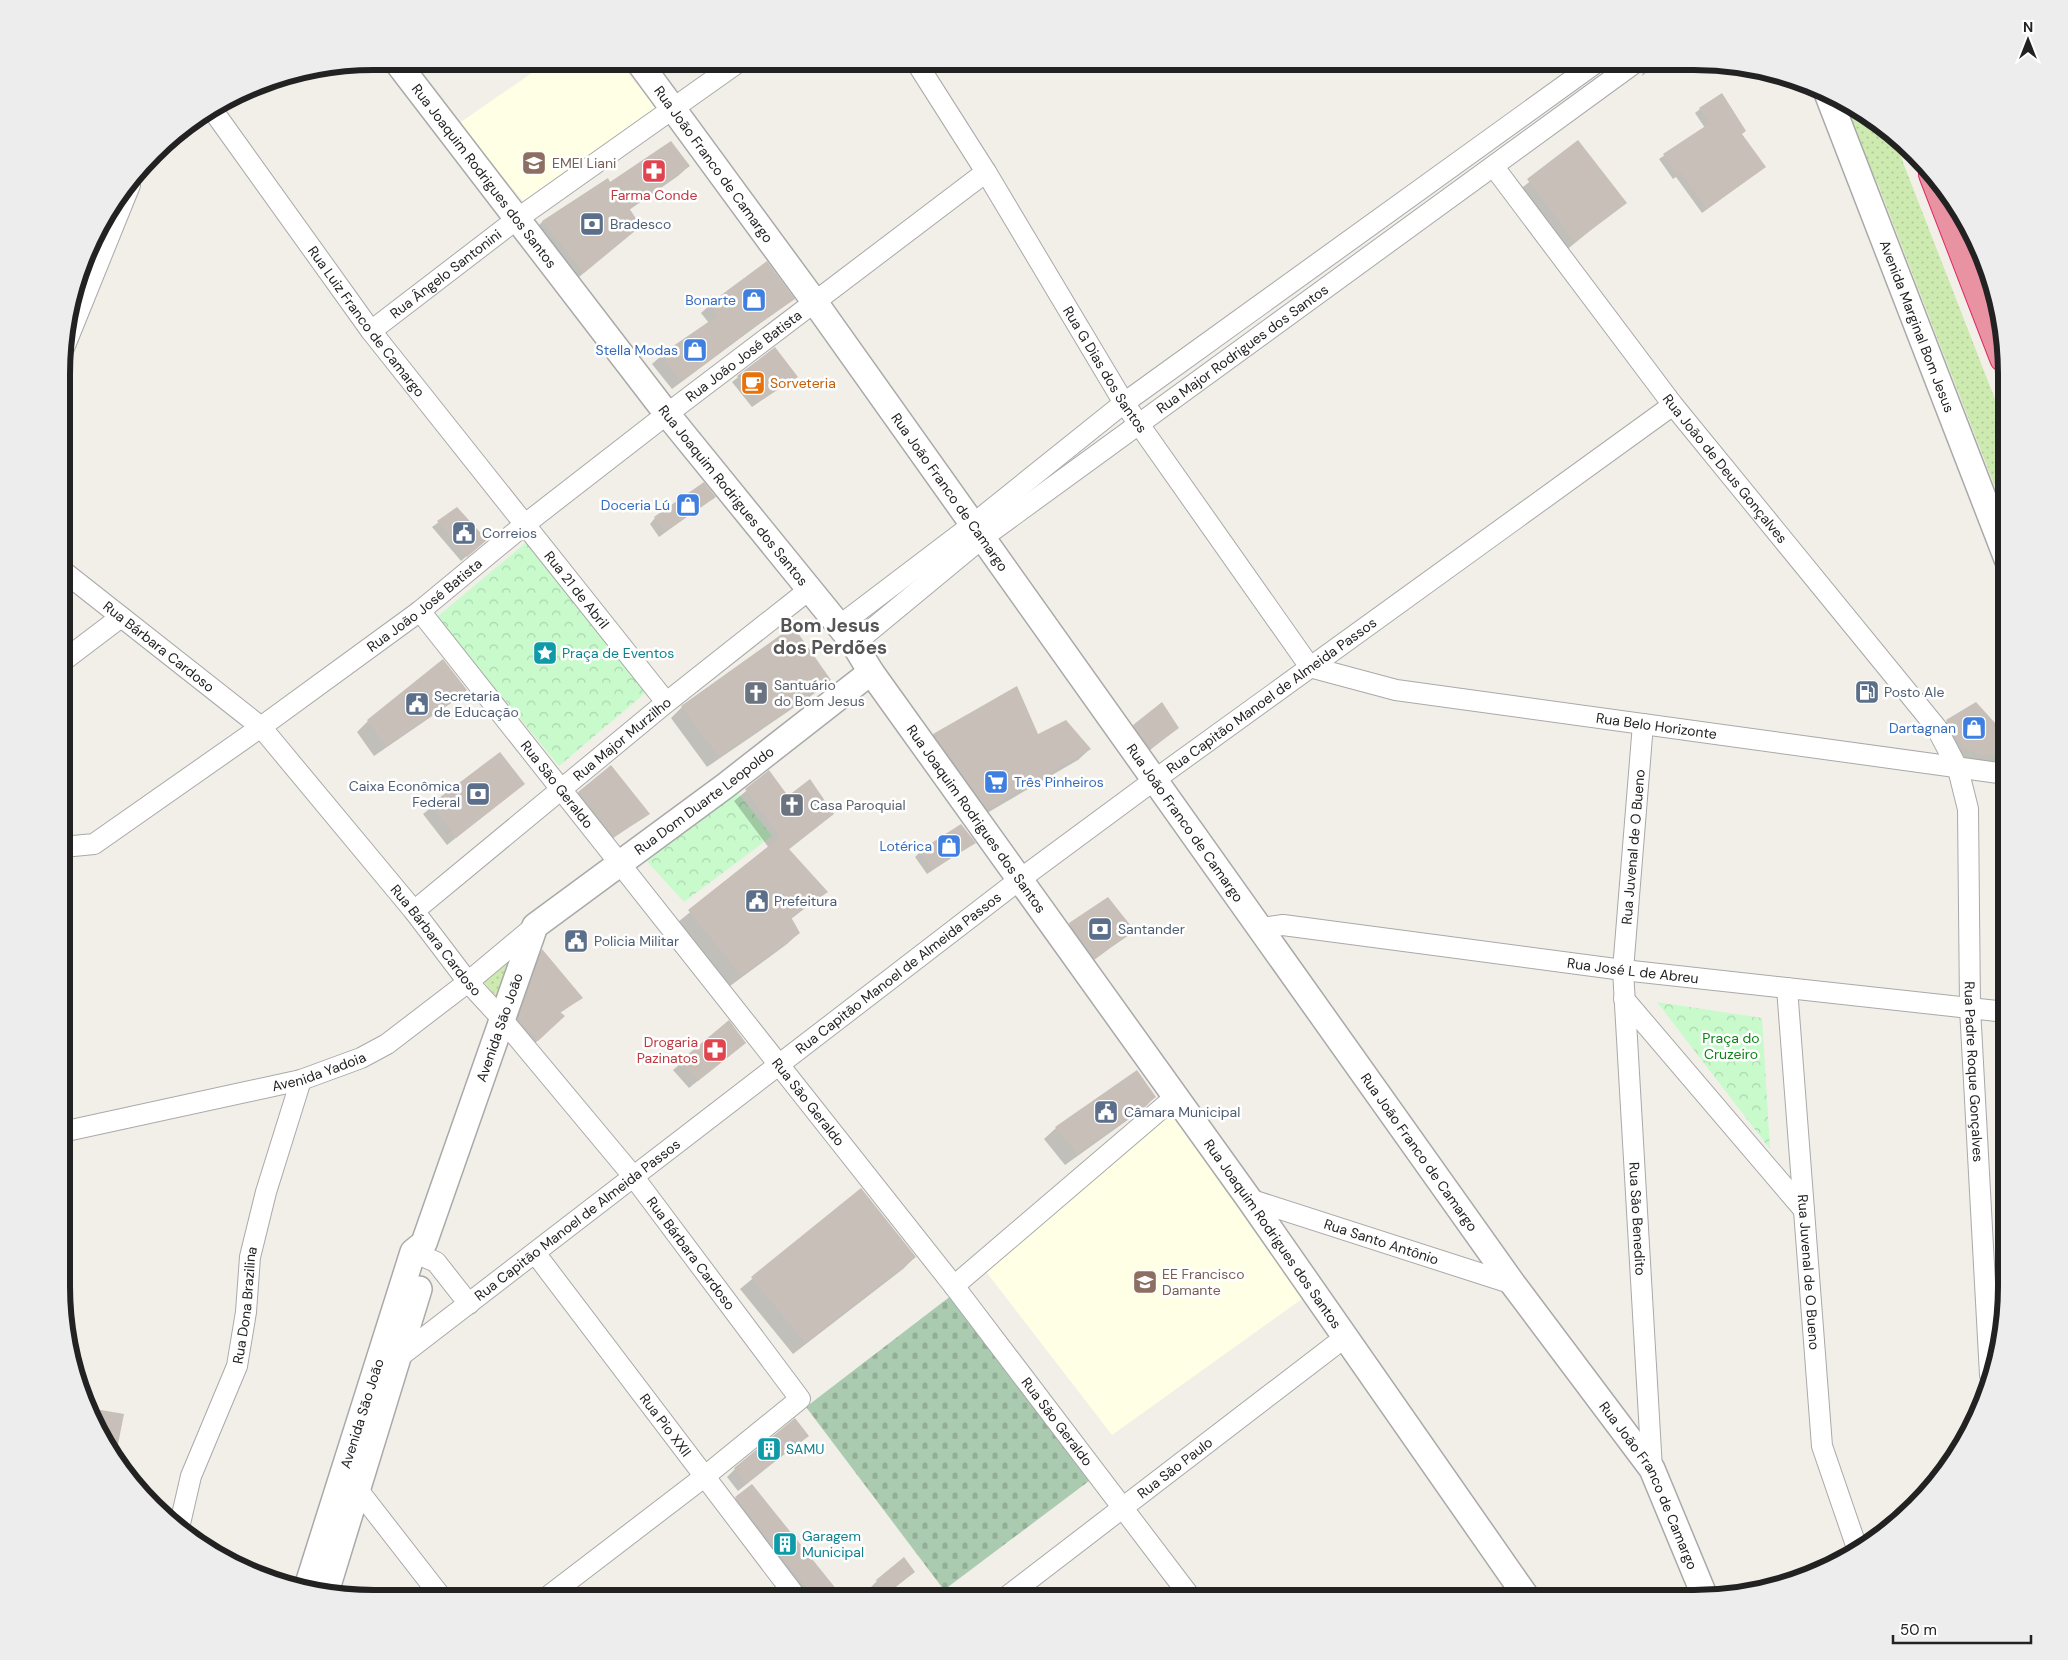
<svg xmlns="http://www.w3.org/2000/svg" width="2068" height="1660" viewBox="0 0 2068 1660" font-family="'DM Sans',sans-serif">
	<defs>
		<pattern id="grass-dots" width="8" height="8" patternUnits="userSpaceOnUse" patternTransform="scale(1.25)"><rect width="8" height="8" fill="#cdebb0"/><path d="M2 2h.1M6 6h.1" fill="none" stroke="#b0c997" stroke-width="1.8" stroke-linecap="round"/></pattern>
		<pattern id="cemetery-stones" width="16" height="16" patternUnits="userSpaceOnUse" patternTransform="scale(1.25)"><rect width="16" height="16" fill="#aacbaf"/><path d="M2 7V4a2 2 0 0 1 4 0v3zM10 15v-3a2 2 0 0 1 4 0v3z" fill="#92ae96"/></pattern>
		<pattern id="park-crowns" width="20" height="18" patternUnits="userSpaceOnUse" patternTransform="scale(1.25)"><rect width="20" height="18" fill="#c8facc"/><path d="M2 6a3 3 0 1 1 6 0M12 15a3 3 0 1 1 6 0" fill="none" stroke="#acd6af"/></pattern>
	</defs>
	<rect width="100%" height="100%" fill="#f2efe9"/>
	<path fill="#ffffe5" d="M549 61H618L656 108 523 201 458 124Z
		M1171 1113 1306 1296 1112 1435 984 1269Z"/>
	<path fill="url(#grass-dots)" d="M1842 103 1892 134 2007 430V518L1879 187Z
		M512 957 499 1000 484 982Z"/>
	<path fill="url(#cemetery-stones)" d="M952 1295 1089 1481 944 1590 806 1407Z"/>
	<path fill="url(#park-crowns)" d="M534 536 650 689 559 766 437 617Z
		M738 793 772 836 684 902 645 859Z
		M1657 1002 1762 1018 1770 1149Z"/>
	<path fill="#0003" d="M1645 62H1660L1642 76Z
		M1700 109 1741 134 1765 167 1702 213 1676 177 1673 179 1659 159 1705 128 1695 113Z
		M1578 142 1625 202 1564 252 1517 192Z
		M689 166 678 176 629 210 640 226 573 282 532 232 542 222 607 179 610 183Z
		M793 299 672 389 652 364 661 356 709 323 701 313 710 305Z
		M774 349 796 377 752 407 732 382Z
		M714 497 659 537 650 524 655 518Z
		M457 509 480 545 461 561 432 527Z
		M829 679 818 691 707 767 671 718 682 707Z
		M466 690 454 701 374 756 357 732 368 721Z
		M1976 704 2006 737V760L1990 763 1971 762 1956 756 1938 730 1947 721Z
		M1134 726 1178 728 1145 754 1129 732Z
		M934 735 1037 736 1090 749 1078 760 975 820 923 746Z
		M500 754 523 784 447 845 423 814Z
		M769 772 787 798 833 814 788 850 826 892 791 919 799 933 787 944 730 986 678 922 769 848 734 801Z
		M579 792 648 814 606 843 571 800Z
		M974 843 927 874 915 857 920 852Z
		M1108 899 1133 931 1086 966 1061 933 1070 924Z
		M542 951 582 998 560 1013 556 1023 530 1048 511 1027 535 958Z
		M729 1022 745 1043 689 1088 673 1070Z
		M1155 1097 1143 1109 1065 1165 1044 1139 1056 1128Z
		M861 1189 915 1257 903 1269 793 1354 740 1289Z
		M807 1436 738 1491 727 1477 735 1469Z
		M736 1498 833 1592 825 1598H810L734 1500Z
		M914 1572 882 1598H869L866 1592 877 1581Z"/>
	<path fill="#c7bfb8" d="M1722 93 1746 131 1742 134 1766 167 1707 209 1681 173 1678 175 1663 154 1710 123 1699 108Z
		M1578 140 1627 203 1575 242 1527 179Z
		M671 141 690 166 629 208 641 226 584 273 542 221 608 178 610 182Z
		M767 261 795 299 729 345 681 382 660 355 717 316 709 304Z
		M775 347 798 377 758 402 737 376Z
		M704 482 716 497 665 532 654 517Z
		M457 507 487 540 467 557 437 521Z
		M793 626 831 680 719 757 681 706Z
		M443 659 467 690 386 746 367 720Z
		M1017 686 1038 734 1066 720 1091 749 987 809 933 734Z
		M1162 702 1179 728 1150 749 1133 725Z
		M1976 702 2006 735V754L1980 755 1964 748 1953 734 1946 720Z
		M500 752 525 784 456 838 431 804Z
		M611 765 650 814 614 837 578 792Z
		M769 770 788 796 810 779 834 814 789 849 828 892 791 917 800 933 741 976 688 910 780 837 745 789Z
		M961 824 976 843 933 869 919 851Z
		M1108 897 1135 931 1094 959 1069 923Z
		M542 949 583 998 560 1012 565 1016 538 1041 518 1019Z
		M729 1020 746 1043 698 1081 680 1061Z
		M1137 1070 1156 1097 1077 1154 1055 1127Z
		M861 1188 916 1257 805 1343 751 1277Z
		M89 1408 124 1414 116 1454 94 1425Z
		M795 1418 809 1436 746 1483 734 1468Z
		M752 1484 837 1590 826 1598H814L735 1497Z
		M904 1557 915 1572 885 1595 876 1580Z"/>
	<g fill="none" stroke-linecap="round" stroke-linejoin="round">
		<defs>
			<g id="minor">
				<path id="s1" d="M916 62 986 172 1124 403 1310 667"/>
				<path id="s2" d="M214 112 371 331 666 702"/>
				<path id="s3" d="M1494 167 1673 405 1936 727 1958 769 1968 809 1970 1008 1990 1375"/>
				<path id="s4" d="M371 331 517 219 740 61"/>
				<path d="M64 348 130 185"/>
				<path id="s5" d="M63 571 261 727 414 911 468 982 502 1019 633 1176 800 1399 704 1477 546 1598"/>
				<path id="s6" d="M420 611 954 1286 1192 1599"/>
				<path d="M839 626 972 525 1124 403 1597 62"/>
				<path id="s7" d="M854 644 981 539 1636 62"/>
				<path d="M63 661 121 617"/>
				<path id="s8" d="M1310 667 1396 690 2006 774"/>
				<path id="s9" d="M1643 724 1623 970 1652 1469"/>
				<path id="s10" d="M63 847 94 844 261 727 420 611 524 525 667 414 986 172"/>
				<path id="s11" d="M414 911 662 706 810 589"/>
				<path id="s12" d="M1261 928 1283 925 1623 970 2006 1012"/>
				<path id="s13" d="M1787 988 1822 1446 1858 1551"/>
				<path d="M1624 999 1804 1210"/>
				<path id="s14" d="M62 1132 301 1080 361 1058 387 1044 468 982 535 926"/>
				<path id="s15" d="M1249 1199 1513 1284"/>
				<path d="M413 1252 436 1262 469 1304"/>
				<path id="s16" d="M535 1253 797 1598"/>
				<path d="M954 1286 1175 1097"/>
				<path id="s17" d="M399 1357 1019 880 1153 781 1673 405"/>
				<path d="M346 1485 358 1490 442 1598"/>
				<path id="s18" d="M179 1528 191 1476 237 1366 246 1312 250 1257 266 1192 301 1080"/>
				<path id="s19" d="M1005 1598 1344 1338"/>
			</g>
			<g id="tertiary">
				<path id="s20" d="M396 61 667 414 854 644 871 672 1249 1199 1528 1599"/>
				<path id="s21" d="M638 61 814 301 1513 1284 1652 1469 1705 1597"/>
				<path id="s22" d="M1827 93 2007 559"/>
				<path id="s23" d="M307 1587 413 1252 424 1243 535 926 725 786 871 672"/>
				<path d="M326 1592 419 1289"/>
			</g>
			<path id="motorway" d="M1933 174 2004 358"/>
		</defs>
		<use href="#minor" stroke="#a9a9a9" stroke-width="22"/>
		<use href="#tertiary" stroke="#a9a9a9" stroke-width="28"/>
		<use href="#motorway" stroke="#dc2a67" stroke-width="30"/>
		<use href="#minor" stroke="#fff" stroke-width="20"/>
		<use href="#tertiary" stroke="#fff" stroke-width="25"/>
		<use href="#motorway" stroke="#e892a2" stroke-width="28"/>
	</g>
	<defs>
		<symbol id="school-square" viewBox="-11 -11 22 22"><rect x="-9" y="-9" width="18" height="18" rx="4" fill="#8d6e63" stroke="#fff"/><path d="M0-5L7-2L0 1L-7-2ZM-4 1L0 2.5L4 1V4Q0 6-4 4Z" fill="#fff"/></symbol>
		<symbol id="pharmacy-square" viewBox="-11 -11 22 22"><rect x="-9" y="-9" width="18" height="18" rx="4" fill="#e0444e" stroke="#fff"/><path d="M-2-6h4v4h4v4h-4v4h-4v-4h-4v-4h4Z" fill="#fff"/></symbol>
		<symbol id="bank-square" viewBox="-11 -11 22 22"><rect x="-9" y="-9" width="18" height="18" rx="4" fill="#5c6f8a" stroke="#fff"/><path d="M-6-4H6V4H-6ZM0-2.3a2.3 2.3 0 1 0 0 4.6a2.3 2.3 0 1 0 0-4.6Z" fill="#fff"/></symbol>
		<symbol id="shop-square" viewBox="-11 -11 22 22"><rect x="-9" y="-9" width="18" height="18" rx="4" fill="#3f7fe0" stroke="#fff"/><path d="M-5-2.5h2.3a2.7 3.5 0 0 1 5.4 0H5L5.5 6h-11ZM-1.5-2.5h3a1.5 2.3 0 0 0-3 0Z" fill="#fff"/></symbol>
		<symbol id="cafe-square" viewBox="-11 -11 22 22"><rect x="-9" y="-9" width="18" height="18" rx="4" fill="#e8710a" stroke="#fff"/><path d="M-5.5-4.5H6V0H3Q3 3.5 0 3.5H-2.5Q-5.5 3.5-5.5 0ZM3-3.2v2h1.7v-2ZM-6 4.5H4V6H-6Z" fill="#fff"/></symbol>
		<symbol id="civic-square" viewBox="-11 -11 22 22"><rect x="-9" y="-9" width="18" height="18" rx="4" fill="#5c6f8a" stroke="#fff"/><path d="M-.6-6.5H3V-4.5H.6V-3L4-1V1h2V6H-6V1h2V-1L-.6-3ZM-1.2 2.5V6h2.4V2.5Z" fill="#fff"/></symbol>
		<symbol id="sight-square" viewBox="-11 -11 22 22"><rect x="-9" y="-9" width="18" height="18" rx="4" fill="#0f9aa8" stroke="#fff"/><path d="M0-6L1.8-2.2L6-1.7L2.9 1.2L3.7 5.4L0 3.3L-3.7 5.4L-2.9 1.2L-6-1.7L-1.8-2.2Z" fill="#fff"/></symbol>
		<symbol id="fuel-square" viewBox="-11 -11 22 22"><rect x="-9" y="-9" width="18" height="18" rx="4" fill="#5c6f8a" stroke="#fff"/><path d="M-5.5-6h7V0h2V4h1.3V-2.5L3-4.5l.8-.8L6-3V5H2.5V1h-1V6h-7ZM-4.2-4.7v3.2H.2V-4.7Z" fill="#fff"/></symbol>
		<symbol id="church-square" viewBox="-11 -11 22 22"><rect x="-9" y="-9" width="18" height="18" rx="4" fill="#6b7280" stroke="#fff"/><path d="M-1.2-6h2.4v3.5h3.3v2.4h-3.3V6h-2.4V-.1h-3.3v-2.4h3.3Z" fill="#fff"/></symbol>
		<symbol id="supermarket-square" viewBox="-11 -11 22 22"><rect x="-9" y="-9" width="18" height="18" rx="4" fill="#3f7fe0" stroke="#fff"/><path d="M-6-5.5h2.5l.6 2H6L4.5 2H-2.5L-4.4-4H-6ZM-1.5 3.2a1.3 1.3 0 1 0 .1 0ZM3 3.2a1.3 1.3 0 1 0 .1 0Z" fill="#fff"/></symbol>
		<symbol id="building-square" viewBox="-11 -11 22 22"><rect x="-9" y="-9" width="18" height="18" rx="4" fill="#0f9aa8" stroke="#fff"/><path d="M-4-6H4V6H1V3H-1V6H-4ZM-2.5-4.3h1.7v1.8h-1.7ZM.8-4.3h1.7v1.8H.8ZM-2.5-1h1.7V.8h-1.7ZM.8-1h1.7V.8H.8Z" fill="#fff"/></symbol>
	</defs>
	<g fill-rule="evenodd">
		<use href="#school-square" x="520" y="149" width="28" height="28"/>
		<use href="#pharmacy-square" x="640" y="157" width="28" height="28"/>
		<use href="#bank-square" x="578" y="210" width="28" height="28"/>
		<use href="#shop-square" x="740" y="286" width="28" height="28"/>
		<use href="#shop-square" x="681" y="336" width="28" height="28"/>
		<use href="#cafe-square" x="739" y="369" width="28" height="28"/>
		<use href="#shop-square" x="674" y="491" width="28" height="28"/>
		<use href="#civic-square" x="450" y="519" width="28" height="28"/>
		<use href="#sight-square" x="531" y="639" width="28" height="28"/>
		<use href="#fuel-square" x="1853" y="678" width="28" height="28"/>
		<use href="#church-square" x="742" y="679" width="28" height="28"/>
		<use href="#civic-square" x="403" y="690" width="28" height="28"/>
		<use href="#shop-square" x="1960" y="714" width="28" height="28"/>
		<use href="#supermarket-square" x="982" y="768" width="28" height="28"/>
		<use href="#bank-square" x="464" y="780" width="28" height="28"/>
		<use href="#church-square" x="778" y="791" width="28" height="28"/>
		<use href="#shop-square" x="935" y="832" width="28" height="28"/>
		<use href="#civic-square" x="743" y="887" width="28" height="28"/>
		<use href="#bank-square" x="1086" y="915" width="28" height="28"/>
		<use href="#civic-square" x="562" y="927" width="28" height="28"/>
		<use href="#pharmacy-square" x="701" y="1036" width="28" height="28"/>
		<use href="#civic-square" x="1092" y="1098" width="28" height="28"/>
		<use href="#school-square" x="1131" y="1268" width="28" height="28"/>
		<use href="#building-square" x="755" y="1435" width="28" height="28"/>
		<use href="#building-square" x="771" y="1530" width="28" height="28"/>
	</g>
	<g text-anchor="middle" stroke-width="5" stroke-linejoin="round" paint-order="stroke">
		<g font-size="14" fill="#785e54" stroke="#fff" text-anchor="start">
			<text x="552" y="168">EMEI Liani</text>
			<text x="1162" y="1279">EE Francisco<tspan x="1162" dy="16">Damante</tspan></text>
		</g>
		<g font-size="14" fill="#222" stroke="#fff">
			<text dy="5" stroke="none"><textPath href="#s21" startOffset="128">Rua João Franco de Camargo</textPath></text>
			<text dy="5" stroke="none"><textPath href="#s20" startOffset="145">Rua Joaquim Rodrigues dos Santos</textPath></text>
			<text dy="5" stroke="none"><textPath href="#s4" startOffset="94">Rua Ângelo Santonini</textPath></text>
			<text dy="5" stroke="none"><textPath href="#s2" startOffset="259">Rua Luiz Franco de Camargo</textPath></text>
			<text dy="5" stroke="none"><textPath href="#s22" startOffset="250">Avenida Marginal Bom Jesus</textPath></text>
			<text dy="5" stroke="none"><textPath href="#s7" startOffset="488">Rua Major Rodrigues dos Santos</textPath></text>
			<text dy="5" stroke="none"><textPath href="#s10" startOffset="844">Rua João José Batista</textPath></text>
			<text dy="5" stroke="none"><textPath href="#s1" startOffset="361">Rua G Dias dos Santos</textPath></text>
			<text dy="5" stroke="none"><textPath href="#s3" startOffset="380">Rua João de Deus Gonçalves</textPath></text>
			<text dy="5" stroke="none"><textPath href="#s21" startOffset="532">Rua João Franco de Camargo</textPath></text>
			<text dy="5" stroke="none"><textPath href="#s20" startOffset="550">Rua Joaquim Rodrigues dos Santos</textPath></text>
			<text dy="5" stroke="none"><textPath href="#s2" startOffset="600">Rua 21 de Abril</textPath></text>
			<text dy="5" stroke="none"><textPath href="#s10" startOffset="439">Rua João José Batista</textPath></text>
			<text dy="5" stroke="none"><textPath href="#s5" startOffset="122">Rua Bárbara Cardoso</textPath></text>
			<text dy="5" stroke="none"><textPath href="#s17" startOffset="1095">Rua Capitão Manoel de Almeida Passos</textPath></text>
			<text dy="5" stroke="none"><textPath href="#s8" startOffset="352">Rua Belo Horizonte</textPath></text>
			<text dy="5" stroke="none"><textPath href="#s11" startOffset="270">Rua Major Murzilho</textPath></text>
			<text dy="5" stroke="none"><textPath href="#s6" startOffset="221">Rua São Geraldo</textPath></text>
			<text dy="5" stroke="none"><textPath href="#s23" startOffset="912">Rua Dom Duarte Leopoldo</textPath></text>
			<text dy="5" stroke="none"><textPath href="#s20" startOffset="955">Rua Joaquim Rodrigues dos Santos</textPath></text>
			<text dy="5" stroke="none"><textPath href="#s21" startOffset="938">Rua João Franco de Camargo</textPath></text>
			<text transform="translate(1633 847) rotate(-85)" y="5">Rua Juvenal de O Bueno</text>
			<text dy="5" stroke="none"><textPath href="#s5" startOffset="528">Rua Bárbara Cardoso</textPath></text>
			<text dy="5" stroke="none"><textPath href="#s12" startOffset="375">Rua José L de Abreu</textPath></text>
			<text dy="5" stroke="none"><textPath href="#s17" startOffset="630">Rua Capitão Manoel de Almeida Passos</textPath></text>
			<text dy="5" stroke="none"><textPath href="#s23" startOffset="594">Avenida São João</textPath></text>
			<text dy="5" stroke="none"><textPath href="#s14" startOffset="264">Avenida Yadoia</textPath></text>
			<text dy="5" stroke="none"><textPath href="#s3" startOffset="1065">Rua Padre Roque Gonçalves</textPath></text>
			<text dy="5" stroke="none"><textPath href="#s6" startOffset="626">Rua São Geraldo</textPath></text>
			<text dy="5" stroke="none"><textPath href="#s21" startOffset="1342">Rua João Franco de Camargo</textPath></text>
			<text dy="5" stroke="none"><textPath href="#s9" startOffset="496">Rua São Benedito</textPath></text>
			<text dy="5" stroke="none"><textPath href="#s17" startOffset="225">Rua Capitão Manoel de Almeida Passos</textPath></text>
			<text dy="5" stroke="none"><textPath href="#s20" startOffset="1465">Rua Joaquim Rodrigues dos Santos</textPath></text>
			<text dy="5" stroke="none"><textPath href="#s15" startOffset="139">Rua Santo Antônio</textPath></text>
			<text dy="5" stroke="none"><textPath href="#s5" startOffset="932">Rua Bárbara Cardoso</textPath></text>
			<text dy="5" stroke="none"><textPath href="#s13" startOffset="285">Rua Juvenal de O Bueno</textPath></text>
			<text dy="5" stroke="none"><textPath href="#s18" startOffset="234">Rua Dona Brazilina</textPath></text>
			<text dy="5" stroke="none"><textPath href="#s23" startOffset="182">Avenida São João</textPath></text>
			<text dy="5" stroke="none"><textPath href="#s6" startOffset="1031">Rua São Geraldo</textPath></text>
			<text dy="5" stroke="none"><textPath href="#s16" startOffset="216">Rua Pio XXII</textPath></text>
			<text dy="5" stroke="none"><textPath href="#s19" startOffset="214">Rua São Paulo</textPath></text>
			<text dy="5" stroke="none"><textPath href="#s21" startOffset="1748">Rua João Franco de Camargo</textPath></text>
		</g>
		<g font-size="14" fill="#be3a42" stroke="#fff">
			<text x="654" y="200">Farma Conde</text>
			<text x="698" y="1047" text-anchor="end">Drogaria<tspan x="698" dy="16">Pazinatos</tspan></text>
		</g>
		<g font-size="14" fill="#4e5e75" stroke="#fff" text-anchor="start">
			<text x="610" y="229">Bradesco</text>
			<text x="482" y="538">Correios</text>
			<text x="1884" y="697">Posto Ale</text>
			<text x="434" y="701">Secretaria<tspan x="434" dy="16">de Educação</tspan></text>
			<text x="460" y="791" text-anchor="end">Caixa Econômica<tspan x="460" dy="16">Federal</tspan></text>
			<text x="774" y="906">Prefeitura</text>
			<text x="1118" y="934">Santander</text>
			<text x="594" y="946">Policia Militar</text>
			<text x="1124" y="1117">Câmara Municipal</text>
		</g>
		<g font-size="14" fill="#366cbe" stroke="#fff" text-anchor="end">
			<text x="736" y="305">Bonarte</text>
			<text x="678" y="355">Stella Modas</text>
			<text x="670" y="510">Doceria Lú</text>
			<text x="1956" y="733">Dartagnan</text>
			<text x="1014" y="787" text-anchor="start">Três Pinheiros</text>
			<text x="932" y="851">Lotérica</text>
		</g>
		<g font-size="14" fill="#c56008" stroke="#fff" text-anchor="start">
			<text x="770" y="388">Sorveteria</text>
		</g>
		<g font-size="14" fill="#0d838f" stroke="#fff" text-anchor="start">
			<text x="562" y="658">Praça de Eventos</text>
			<text x="786" y="1454">SAMU</text>
			<text x="802" y="1541">Garagem<tspan x="802" dy="16">Municipal</tspan></text>
		</g>
		<g font-size="14" fill="#5b616d" stroke="#fff" text-anchor="start">
			<text x="774" y="690">Santuário<tspan x="774" dy="16">do Bom Jesus</tspan></text>
			<text x="810" y="810">Casa Paroquial</text>
		</g>
		<g font-size="14" fill="#0c8416" stroke="#fff">
			<text x="1731" y="1043">Praça do<tspan x="1731" dy="16">Cruzeiro</tspan></text>
		</g>
		<g font-size="19" font-weight="bold" fill="#555" stroke="#fff">
			<text x="830" y="632">Bom Jesus<tspan x="830" dy="22">dos Perdões</tspan></text>
		</g>
	</g>
	<path d="M0 0H2068V1660H0ZM374 70H1694A304 304 0 0 1 1998 374V1286A304 304 0 0 1 1694 1590H374A304 304 0 0 1 70 1286V374A304 304 0 0 1 374 70Z" fill="#ededed" fill-rule="evenodd"/>
	<path fill="none" stroke="#222" stroke-width="6" d="M374 70H1694A304 304 0 0 1 1998 374V1286A304 304 0 0 1 1694 1590H374A304 304 0 0 1 70 1286V374A304 304 0 0 1 374 70Z"/>
	<g transform="translate(2028 40)" stroke="#ffffff" stroke-width="4" paint-order="stroke">
	<path d="M0-4L9 19L0 12L-9 19Z" fill="#222222"/>
	<text y="-8" font-size="14" font-weight="bold" text-anchor="middle" fill="#222222">N</text>
	</g>
	<path d="M1893 1635v8h138v-8" fill="none" stroke="#222222" stroke-width="2.5"/>
	<text x="1900" y="1635" font-size="15" fill="#222222" stroke="#ffffff" stroke-width="4" paint-order="stroke">50 m</text>
</svg>
